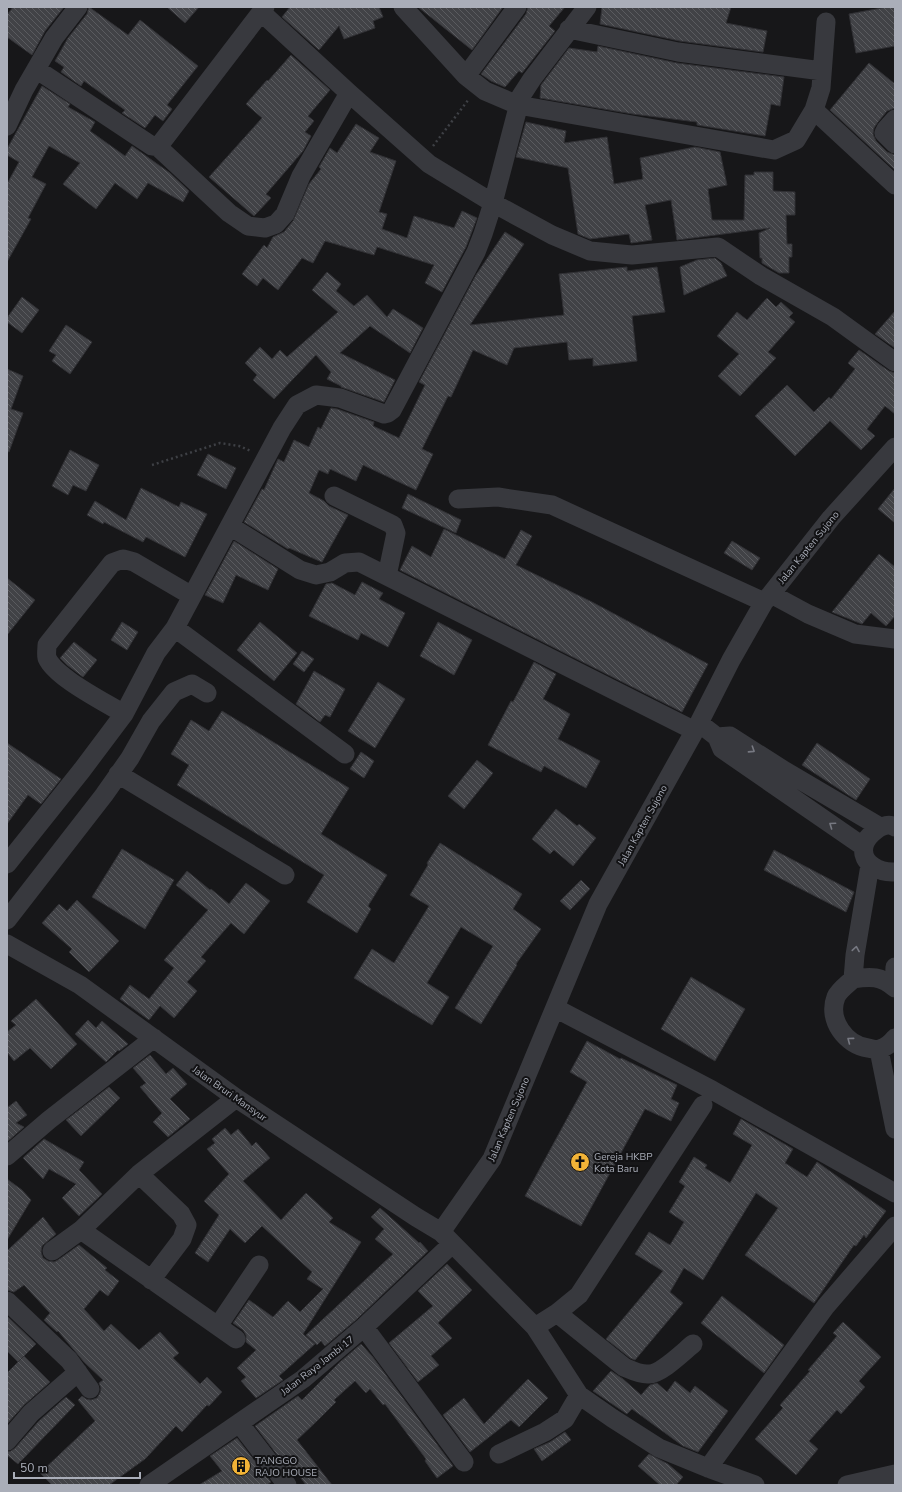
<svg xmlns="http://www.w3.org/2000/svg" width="902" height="1492" viewBox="0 0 902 1492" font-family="'Nunito Sans',sans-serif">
	<defs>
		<pattern id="building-back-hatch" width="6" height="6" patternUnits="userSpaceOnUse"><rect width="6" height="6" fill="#414246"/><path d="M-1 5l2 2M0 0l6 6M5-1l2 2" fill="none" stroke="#5a5b5f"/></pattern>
	</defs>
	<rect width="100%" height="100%" fill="#171719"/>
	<path fill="url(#building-back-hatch)" stroke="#313135" d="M13 7H64L45 31 32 55 7 37V15Z
		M89 7 128 35 140 20 198 66 167 105 172 109 163 121 155 115 145 128 122 113 125 110 84 81 81 86 61 72 64 67 55 61 68 38 87 14Z
		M167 7H199L185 23Z
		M290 7H379L383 17 373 21 375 28 344 39 339 26 319 50 282 17Z
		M418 7H503L472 50Z
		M528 7H565L549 26 555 31 522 73 519 71 505 87 491 81 481 74 526 14Z
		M602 7H731L726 23 767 31 763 52 680 41 600 24Z
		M887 7H895V46L856 53 849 14Z
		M598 46 677 63 784 77 780 106 771 104 765 136 697 125V122L633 114 540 98 541 85 569 48 597 52Z
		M291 55 330 90 308 116 314 121 305 132 311 136 303 151 266 194 271 198 254 216 209 177 262 118 246 104 267 80 268 81Z
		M869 63 895 84V108L887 111 878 122 874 128 873 134 876 141 887 152 895 155V170L830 110Z
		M42 86 70 104 68 107 95 122 90 131 125 156 132 146 170 173 189 191 183 202 148 183 137 199 115 183 96 209 63 184 80 163 49 146 32 177 46 184 28 218 31 219 7 262V184L19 162 7 155V149Z
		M526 122 566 131 564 143 607 137 614 184 643 179 640 158 695 147 720 152 727 185 708 189 712 220H744L745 175H754V172H773V191L795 192V215H786L787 244H792V257H789V273H779L762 263V258H760L759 233 770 228 677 240 671 200 645 205 652 240 631 243 629 234 590 239 578 234 568 168 516 157Z
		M356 124 379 138 370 152 396 161 379 212 387 214 382 229 407 238 414 216 454 228 462 211 477 218 466 247 442 292 425 283 434 265 377 247 374 255 325 241 313 263 302 258 278 290 263 278 257 286 242 274 264 245 267 248 273 237 284 232 293 221 309 184 321 169 319 167 330 148 337 153Z
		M505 232 524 244 470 325 564 315 559 274 627 267V271L657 267 665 312 632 316 637 361 593 366V358L569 360 567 342 514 348 507 365 473 350 451 397 448 396 422 449 433 454 416 490 363 465 356 481 330 469 328 474 319 470 309 493 324 501 329 506 348 515 322 562 289 548 288 549 244 522 262 489 264 490 278 459 284 462 294 440 309 447 318 427 321 429 331 408 337 409 374 422 373 426 399 438 425 385 419 382 476 275Z
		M715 258 721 263 727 276 684 295 680 267 697 260Z
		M327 272 341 284 336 291 354 306 367 295 387 317 393 309 423 328 410 353 370 326 340 353 395 380 384 402 341 387V386L327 379 331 372 316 355 274 399 253 380 257 375 245 363 260 347 272 359 280 350 287 357 338 312 312 290Z
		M22 297 39 310 22 333 7 322V318Z
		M767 298 776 307 781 302 793 313 789 317 795 322 768 352 776 358 740 396 718 376 739 354 717 336 737 312 747 320Z
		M895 311V348L875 334Z
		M66 325 92 342 70 374 52 361 56 355 49 351Z
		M859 350 889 371 895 373V414L885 406 867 429 875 436 861 450 830 421 795 456 755 416 787 385 814 412 829 397 831 399 855 369 848 363Z
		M7 369 23 376 11 409 23 413 9 452 7 451Z
		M70 450 99 465 86 491 73 485 68 495 52 486Z
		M208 454 236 468 226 489 197 475Z
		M141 488 179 507 181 502 207 514 185 557 146 537 143 542 104 522 103 524 87 515 95 501 126 520Z
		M895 488V523L878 509Z
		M408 494 461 520 456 533 402 508Z
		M444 529 505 559 521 530 532 536 516 565 592 602 708 664 682 712 400 570 412 546 431 557Z
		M234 541 278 569 268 590 236 575 223 603 205 595Z
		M732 541 760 558 752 570 724 553Z
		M879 554 895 567V616L886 626 871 613 862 624 832 612Z
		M7 578 35 600 7 635Z
		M362 582 383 593 379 599 405 613 388 647 361 633 358 640 309 616 326 584 332 583 355 595Z
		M122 622 138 632 127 650 111 640Z
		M260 622 297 653 274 681 237 650Z
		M438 622 472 640 454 675 420 656Z
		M74 642 97 660 83 677 67 665 60 658Z
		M302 651 314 659 304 672 293 664Z
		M534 662 556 674 543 699 570 714 558 739 600 761 586 788 544 766 541 772 488 745 511 701 513 702Z
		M314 671 345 689 330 717 325 715 320 722 296 704Z
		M378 682 405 699 375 748 348 731Z
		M222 711 349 788 321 834 387 875 368 906 371 909 357 933 307 902 324 875 177 785 189 765 171 754 191 720 209 731Z
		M7 743 61 779 41 804 28 795 7 824Z
		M817 743 870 779 856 800 802 765Z
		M361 752 374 761 364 778 350 769Z
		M477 760 493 773 464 809 448 796Z
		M556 809 577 826 579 824 596 838 573 866 554 850 550 854 532 839Z
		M440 843 522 894 513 909 541 929 516 964 517 965 481 1024 455 1008 493 946 461 927 427 983 449 997 432 1025 354 978 372 949 394 963 429 906 410 895 428 865 427 863Z
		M122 849 174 880 145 929 92 897Z
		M774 850 854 892 846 912 764 870Z
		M187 871 210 890 211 889 229 904 246 883 270 901 244 934 231 923 201 957 206 961 187 982 197 991 174 1018 160 1006 149 1020 120 999 130 985 149 999 174 968 164 960 208 910 176 885Z
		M581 880 590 889 570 910 560 901Z
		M77 900 119 941 89 972 69 952 72 949 42 923 59 904 67 911Z
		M691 977 745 1009 715 1061 661 1029Z
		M36 999 77 1044 51 1069 30 1048 14 1061 7 1052V1032L16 1025 11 1021Z
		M88 1020 96 1028 102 1021 128 1044 119 1051 118 1050 106 1062 75 1034Z
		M587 1041 620 1059 621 1058 677 1085 671 1099 679 1103 671 1121 645 1109 581 1226 525 1196 587 1082 570 1072Z
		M150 1055 166 1074 173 1068 187 1084 170 1099 190 1119 168 1137 153 1122 162 1113 140 1087 146 1083 133 1068Z
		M109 1087 120 1098 81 1136 66 1120Z
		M16 1101 27 1115 16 1123 24 1127 7 1142V1108Z
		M741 1119 793 1149 785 1163 807 1177 817 1162 886 1211 866 1238 864 1235 856 1246 854 1245 814 1303 745 1255 778 1208 756 1193 703 1280 684 1268 670 1292 683 1303 635 1360 630 1358 606 1339 663 1271 635 1254 649 1232 670 1245 684 1222 669 1212 685 1186 679 1182 694 1157 707 1165 705 1168 730 1183 752 1145 733 1134Z
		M225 1128 231 1135 238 1129 252 1146 256 1142 270 1158 243 1181 281 1220 306 1193 333 1218 329 1222 361 1242 303 1334 315 1344 279 1376 283 1380 256 1398 241 1381 246 1377 237 1368 256 1350 246 1342V1335L243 1330 233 1323 249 1300 273 1317 288 1301 300 1312 323 1289 307 1279 312 1272 262 1226 245 1243 230 1229 208 1262 195 1253 219 1215 204 1201 229 1174 207 1149 215 1143 212 1139Z
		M44 1139 84 1162 79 1170 102 1194 79 1216 62 1198 76 1184 49 1169 43 1179 23 1158Z
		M7 1179 22 1190 31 1200 7 1240Z
		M380 1208 419 1243 420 1242 428 1251 357 1319 325 1346 321 1341 317 1345 306 1335 393 1254 375 1239 384 1229 371 1217Z
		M43 1217 56 1234 42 1246 41 1252 43 1258 48 1261 54 1262 58 1260 79 1245 107 1268 105 1270 119 1281 108 1296 100 1290 84 1309 104 1331 111 1324 139 1350 160 1332 179 1353 173 1358 200 1384 207 1377 222 1392 209 1406 207 1405 182 1432 176 1426 145 1459 109 1485H52L40 1473 95 1421 78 1400 82 1396 86 1399 91 1400 97 1398 100 1393 101 1388 99 1383 103 1380 84 1362 58 1331 57 1332 44 1320 50 1313 24 1285 14 1292 7 1290V1251Z
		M447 1264 472 1290 438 1323 452 1338 431 1356 439 1365 418 1382 389 1343 433 1306 418 1291Z
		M722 1296 784 1345 764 1373 701 1323Z
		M7 1316 36 1344 18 1362 7 1351Z
		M843 1322 881 1357 859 1381 865 1387 841 1414 837 1410 809 1441 818 1449 796 1475 755 1439 783 1408 780 1405 810 1371 808 1370 837 1336 833 1333Z
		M361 1344 372 1356 453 1466 437 1478 425 1461 426 1459 385 1404 383 1405 370 1389 366 1393 355 1381 334 1400 336 1402 319 1419 297 1440 332 1485H306L292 1466 288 1469 255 1426 298 1396 302 1400 340 1362Z
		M24 1356 50 1382 24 1405 7 1424V1373Z
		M611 1371 623 1379 641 1395 650 1385 657 1383 667 1392 675 1381 690 1393 695 1386 728 1411 698 1452 683 1446 632 1409 627 1414 593 1391Z
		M528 1379 548 1398 519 1427 511 1420 470 1452 443 1415 464 1398 484 1424Z
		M66 1397 75 1405 18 1464 7 1455V1452L11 1451 15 1448 39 1421Z
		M565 1432 571 1440 542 1461 534 1449 550 1442Z
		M237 1438 271 1482 267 1485H199L222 1471 210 1456Z
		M649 1454 668 1464 683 1477 676 1485H660L638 1466Z"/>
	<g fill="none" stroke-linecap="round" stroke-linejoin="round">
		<path stroke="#3e4045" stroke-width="2.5" stroke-dasharray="2 3" stroke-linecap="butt" d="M433 146 469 99
			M152 465 220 443 239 446 251 451"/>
		<path stroke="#38393e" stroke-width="19" d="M403 7 466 76 485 91 518 105 774 150 796 140 814 110 821 88 826 22
			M261 12 349 93 429 164 493 203 552 235 590 251 632 255 718 247 761 276 833 317 895 362
			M569 29 678 52 822 71
			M36 69 152 146 158 147 265 7
			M466 76 517 7
			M814 110 895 185
			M895 119 886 129 884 133 895 144
			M7 126 24 90 54 38 78 7
			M158 147 229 213 248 226 265 228 276 224 285 214 301 176 349 93
			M334 496 393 525 396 533 387 576
			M458 499 498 497 552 505 764 602
			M230 526 300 570 316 575 330 572 345 563 359 562 695 731
			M771 594 808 614 855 634 895 639
			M175 628 345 754
			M124 714C105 702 56 678 47 658 46 654 47 649 47 645L112 563 123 559 134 562 192 596
			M699 723 717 737 722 749 864 847
			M717 737 730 736 785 771 880 827
			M118 774 285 875
			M895 827C884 820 867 835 864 846 860 864 881 873 895 872
			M7 864 82 770 124 714 156 653 175 628 282 428 297 405 316 395 340 398 384 414 388 413 392 410 476 252 483 234 493 203 521 96 532 79 587 7
			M870 865 855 955 853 979C848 984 839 990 836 997 827 1020 846 1045 868 1048 872 1049 877 1050 880 1049 887 1047 891 1043 895 1038
			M7 920 104 795 130 758 151 721 174 692 192 684 207 693
			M7 944 80 985 236 1098 416 1217 441 1232 535 1327 579 1395 612 1418 659 1448 708 1468 755 1485
			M853 979C871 976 881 976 895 988
			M894 987 895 967
			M555 1008 712 1090 895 1193
			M879 1050 895 1129
			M7 1156 49 1120 154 1038
			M139 1174 181 1214 187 1225 182 1239 151 1280
			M81 1230 236 1339
			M441 1232 492 1159 598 904 699 723 731 660 764 602 771 594 831 518 895 447
			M52 1251 81 1230 139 1174 236 1098
			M7 1301 69 1360 90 1389
			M557 1313 624 1367C631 1370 641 1375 649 1374 661 1374 683 1352 693 1344
			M218 1326 259 1265
			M364 1327 464 1462
			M535 1327 557 1313 579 1295 703 1105
			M239 1423 287 1485
			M7 1441 31 1413 78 1372
			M499 1454 545 1432 565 1419 579 1395
			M708 1468 826 1306 895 1226
			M149 1485 303 1379 364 1327 452 1244
			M847 1485 895 1474"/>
	</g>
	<defs><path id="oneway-chevron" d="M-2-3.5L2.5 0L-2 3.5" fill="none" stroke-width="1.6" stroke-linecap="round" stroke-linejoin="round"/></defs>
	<g stroke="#777982">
		<use href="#oneway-chevron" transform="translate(752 750) rotate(33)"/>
		<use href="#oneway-chevron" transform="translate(832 825) rotate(-145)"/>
		<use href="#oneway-chevron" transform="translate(856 949) rotate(-81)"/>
		<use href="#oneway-chevron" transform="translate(850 1040) rotate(-143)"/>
	</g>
	<defs>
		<symbol id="church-disc" viewBox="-11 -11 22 22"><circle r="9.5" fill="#f2b337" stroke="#121214"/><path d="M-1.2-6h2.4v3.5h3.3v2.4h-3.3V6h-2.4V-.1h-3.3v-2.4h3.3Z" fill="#111"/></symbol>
		<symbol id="building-disc" viewBox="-11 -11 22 22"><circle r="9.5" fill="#f2b337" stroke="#121214"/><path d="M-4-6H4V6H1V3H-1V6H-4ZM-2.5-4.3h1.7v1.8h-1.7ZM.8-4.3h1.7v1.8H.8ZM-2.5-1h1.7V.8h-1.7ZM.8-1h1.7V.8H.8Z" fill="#111"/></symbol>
	</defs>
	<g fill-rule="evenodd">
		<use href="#church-disc" x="569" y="1151" width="22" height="22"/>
		<use href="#building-disc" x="230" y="1455" width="22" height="22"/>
	</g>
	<g text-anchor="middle" stroke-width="4" stroke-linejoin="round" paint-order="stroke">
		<g font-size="10" fill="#aaaeb9" stroke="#121214">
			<text transform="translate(808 547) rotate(-51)" y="4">Jalan Kapten Sujono</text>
			<text transform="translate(642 825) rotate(-61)" y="4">Jalan Kapten Sujono</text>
			<text transform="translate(230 1093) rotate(35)" y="4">Jalan Bruri Mansyur</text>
			<text transform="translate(508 1119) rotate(-67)" y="4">Jalan Kapten Sujono</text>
			<text transform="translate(317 1365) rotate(-38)" y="4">Jalan Raya Jambi 17</text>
		</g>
		<g font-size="10" fill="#aaaeb9" stroke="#121214" text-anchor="start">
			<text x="594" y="1160">Gereja HKBP<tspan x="594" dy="12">Kota Baru</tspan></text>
			<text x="255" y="1464">TANGGO<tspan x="255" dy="12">RAJO HOUSE</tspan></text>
		</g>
	</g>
	<rect width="902" height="1492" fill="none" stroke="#aaaeb9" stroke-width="16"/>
	<path d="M14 1472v6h126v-6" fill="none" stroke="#aaaeb9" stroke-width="2"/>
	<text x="20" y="1472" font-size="12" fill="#aaaeb9" stroke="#121214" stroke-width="3" paint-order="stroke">50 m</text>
</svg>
